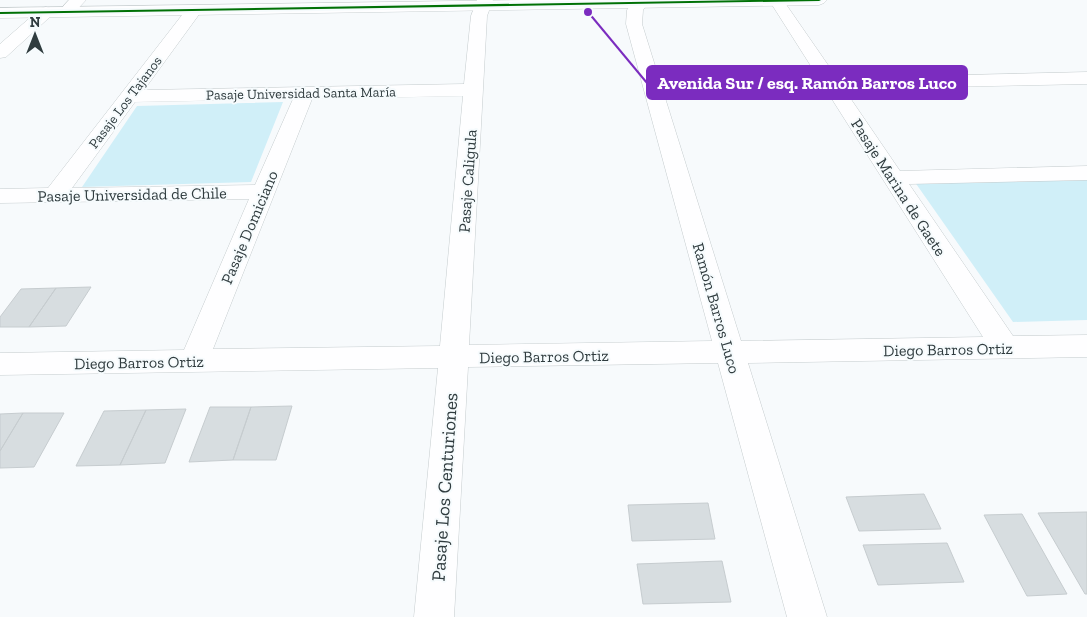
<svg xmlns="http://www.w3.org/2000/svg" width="1087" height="617" viewBox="0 0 1087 617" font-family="'Zilla Slab',serif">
	<rect width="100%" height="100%" fill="#f7fafc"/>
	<path fill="#d0eff8" d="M283 102 251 182 82 187 137 106Z
		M1087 176V320L1013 322 912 178Z"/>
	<path fill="#d7dde0" stroke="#c6cccf" d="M91 287 66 326 29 327 56 288Z
		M56 288 29 327H0V317L21 289Z
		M292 406 276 460H233L251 407Z
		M210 407H251L233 460 189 462Z
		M186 409 165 463 120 465 146 410Z
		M146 410 120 465 76 466 104 411Z
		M23 413 0 451V414Z
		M23 413H64L34 467 0 468V451Z
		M924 494 941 529 859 531 846 497Z
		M708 503 715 539 632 541 628 505Z
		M1087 512V594H1085L1038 513Z
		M1022 514 1067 594 1027 596 984 515Z
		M947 543 964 582 878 585 863 545Z
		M722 561 731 602 643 604 637 564Z"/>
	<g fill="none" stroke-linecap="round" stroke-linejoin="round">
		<defs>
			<path id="street" d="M69 0H86L72 15H60L58 12Z
				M477 0H493L487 16 469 345 712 341 626 24 627 10 634 0H650L643 10 642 24 741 341 983 337 769 0H783L837 78 1087 72V84L844 89 900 171 1087 166V180L909 184 1013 336 1087 335V357L748 363 827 617H787L718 363 468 367 454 617H414L438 368 0 375V353L184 350 249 199 0 203V189L48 188 189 6H201L203 9 144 90 464 84 471 16ZM463 96 440 346 213 349 312 99ZM293 99 255 185 72 188 135 102Z
				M46 7 52 9 54 12 52 15 6 57 0 58V44L40 9Z"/>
			<path id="secondary" d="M522 0H827L824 3 819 5 0 18V8Z"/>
		</defs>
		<use href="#street" stroke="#c5ccce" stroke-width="1"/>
		<use href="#secondary" stroke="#c5ccce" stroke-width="1"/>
		<use href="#street" fill="#fefeff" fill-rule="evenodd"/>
		<use href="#secondary" fill="#fefeff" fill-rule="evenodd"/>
		<defs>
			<path id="bus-1" d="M752 0H821L819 1 0 14V12Z"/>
		</defs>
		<use href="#bus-1" stroke="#f6fbfd" stroke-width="4"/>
		<use href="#bus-1" fill="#007106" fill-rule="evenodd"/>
	</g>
	<g text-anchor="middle" stroke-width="4" stroke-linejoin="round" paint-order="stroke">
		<g font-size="14" fill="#303c3f" stroke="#f6fbfd">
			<text transform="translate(301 93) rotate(-1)" y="5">Pasaje Universidad Santa María</text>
			<text transform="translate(125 102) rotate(-53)" y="5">Pasaje Los Tajanos</text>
		</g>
		<g font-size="16" fill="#303c3f" stroke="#f6fbfd">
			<text transform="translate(467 181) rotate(-86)" y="6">Pasaje Caligula</text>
			<text transform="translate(899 187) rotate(57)" y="6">Pasaje Marina de Gaete</text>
			<text transform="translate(132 194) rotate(-1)" y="6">Pasaje Universidad de Chile</text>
			<text transform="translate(249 227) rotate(-67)" y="6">Pasaje Domiciano</text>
			<text transform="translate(717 308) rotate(74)" y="6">Ramón Barros Luco</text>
			<text transform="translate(948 349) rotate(-1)" y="6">Diego Barros Ortiz</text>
			<text transform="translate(544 356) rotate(-1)" y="6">Diego Barros Ortiz</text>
			<text transform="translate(139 362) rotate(-1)" y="6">Diego Barros Ortiz</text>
		</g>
		<g font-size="19" fill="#303c3f" stroke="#f6fbfd">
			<text transform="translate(444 487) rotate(-86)" y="7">Pasaje Los Centuriones</text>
		</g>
	</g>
	<path fill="none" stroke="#7b2cbf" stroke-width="2" d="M588 12L647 83"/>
	<circle fill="#7b2cbf" stroke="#f6fbfd" stroke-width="2" cx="588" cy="12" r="5"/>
	<rect fill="#7b2cbf" stroke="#7b2cbf" stroke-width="2" x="647" y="66" width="320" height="33" rx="5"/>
	<g font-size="18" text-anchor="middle" font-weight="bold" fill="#fff">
		<text x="807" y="89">Avenida Sur / esq. Ramón Barros Luco</text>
	</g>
	<g transform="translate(35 35)" stroke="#f6fbfd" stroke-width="4" paint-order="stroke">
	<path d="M0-4L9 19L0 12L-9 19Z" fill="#303c3f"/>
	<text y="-8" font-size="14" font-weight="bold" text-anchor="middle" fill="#303c3f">N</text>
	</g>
</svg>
